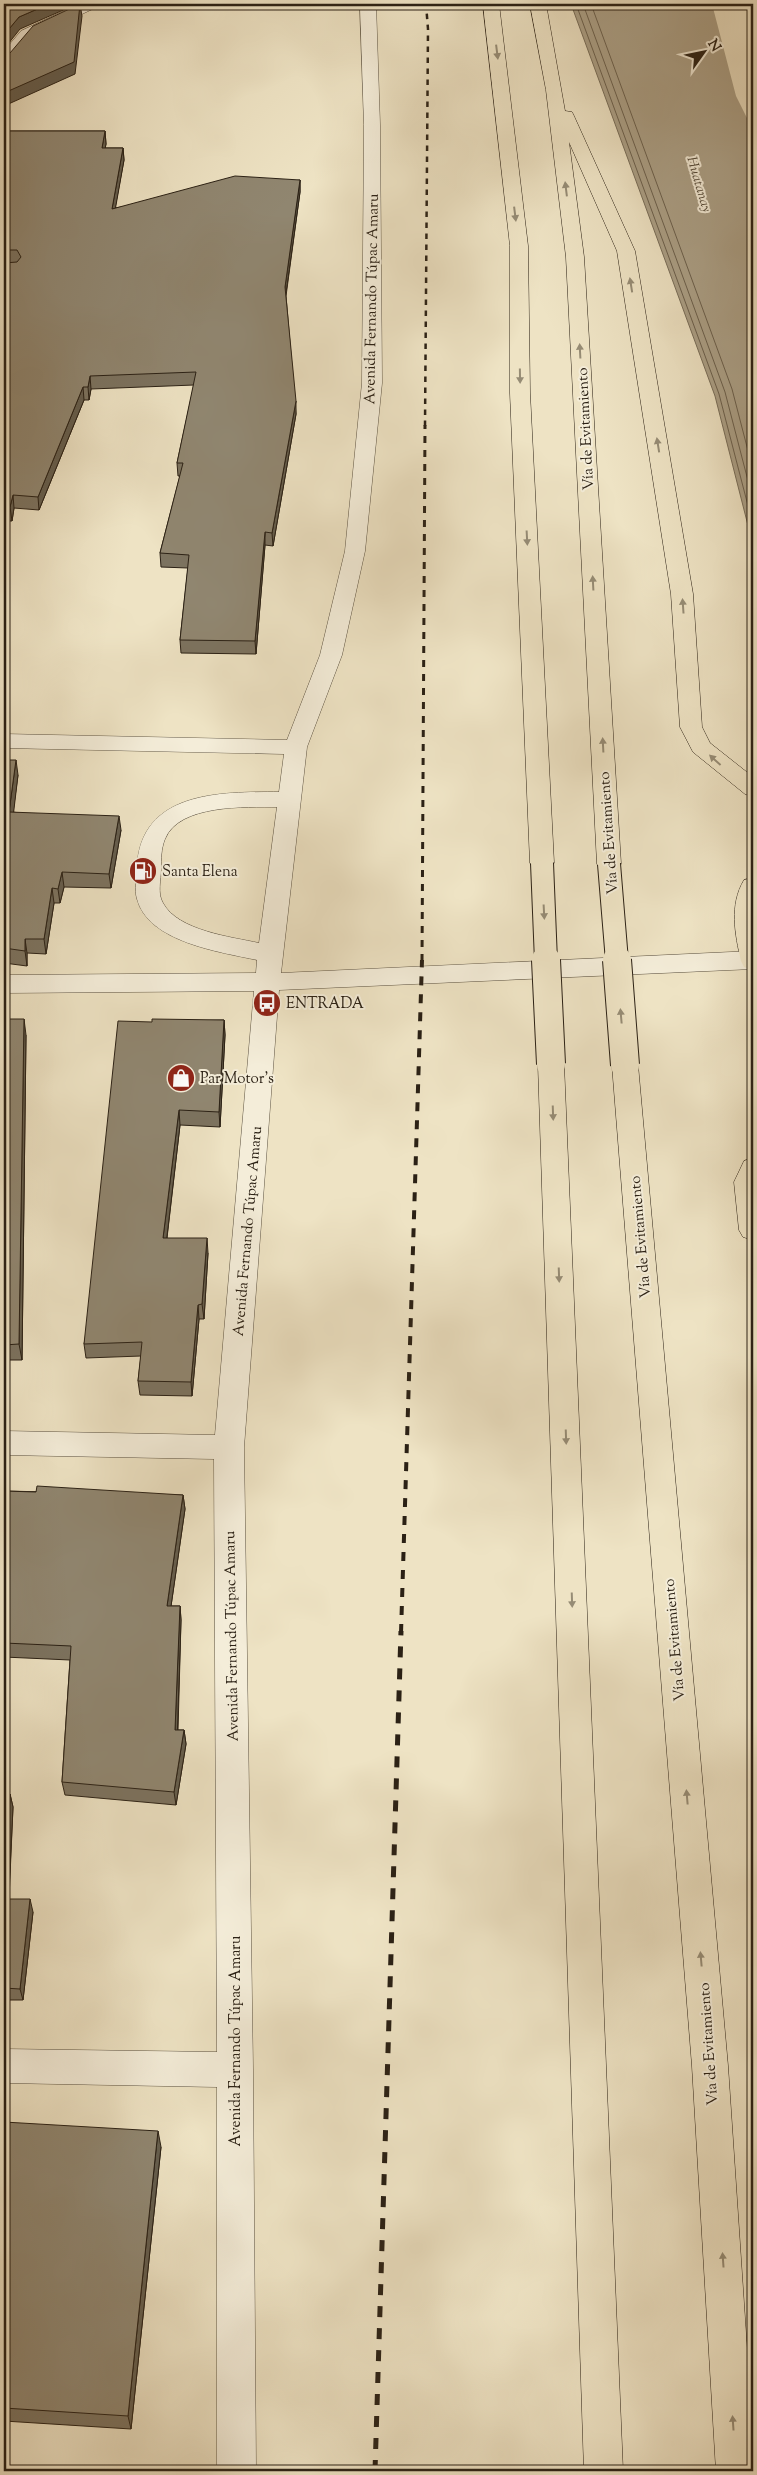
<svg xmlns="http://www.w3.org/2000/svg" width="757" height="2475" viewBox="0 0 757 2475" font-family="'Sorts Mill Goudy',serif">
	<rect width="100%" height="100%" fill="#eee3c4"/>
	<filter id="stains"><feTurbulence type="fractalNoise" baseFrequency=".004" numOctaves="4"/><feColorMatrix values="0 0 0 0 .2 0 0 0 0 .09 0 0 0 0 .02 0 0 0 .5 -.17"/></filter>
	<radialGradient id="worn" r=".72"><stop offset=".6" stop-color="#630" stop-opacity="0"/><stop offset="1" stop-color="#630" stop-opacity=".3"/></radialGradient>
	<path fill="#aca188" stroke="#786e5a" d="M571 4H680L702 96 753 201V545L715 396Z"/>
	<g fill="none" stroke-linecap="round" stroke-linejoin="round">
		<path stroke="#6c614e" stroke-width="1" d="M576 4 719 394 753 525
			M583 4 725 392 753 500
			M591 4 732 389 753 470
			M661 4 684 103 734 206 743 214 753 216
			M669 4 691 100 741 202 746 207 753 208
			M675 4 697 98 747 199 753 202"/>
		<path fill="#aca188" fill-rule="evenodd" d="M648 4H712L736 96 753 130V223L727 216 717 201 668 96Z"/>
		<defs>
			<path id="minor" d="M79 4H99L97 7 33 37 10 64 4 66V51L21 31Z
				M360 4H376L380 125 382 383 365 551 342 655 307 747 281 973 753 951V969L279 990 244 1447 253 2070 256 2471H217V2087L4 2083V2049L217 2052 214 1459 4 1455V1431L215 1435 254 991 4 993V975L256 973 257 960C220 952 148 942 137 899 134 889 137 878 137 868 140 791 220 792 279 792L284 754 4 748V734L287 740 320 655 345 551 362 383 364 125ZM277 807 259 943C232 937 178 931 163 903 157 893 161 880 161 869 161 859 161 849 165 839 179 804 246 807 277 807Z"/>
			<path id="major" d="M753 878V970L744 967 741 961C735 934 729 905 744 880Z"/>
			<path id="highway" d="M483 4H499L528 246 530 393 554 863 550 869 542 871 534 869 530 863 510 393V246Z
				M530 4H546L565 111 572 112 574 116 635 251 693 594 702 727 710 743 753 777V797L745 794 693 752 680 727 671 594 617 251 569 142 584 257 621 864 617 870 609 872 601 870 597 864 566 257 546 90Z
				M551 1055 560 1057 564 1064 623 2471H584L538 1064 542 1057Z
				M625 1056 634 1058 638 1065 728 2066 753 2437V2471H716L692 2066 612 1065 616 1058Z
				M753 1158V1240L743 1237 739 1230 734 1182 744 1161Z"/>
		</defs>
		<use href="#minor" stroke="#5c5241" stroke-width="1"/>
		<use href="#major" stroke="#2b2115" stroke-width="1"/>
		<use href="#highway" stroke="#2b2115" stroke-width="1"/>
		<use href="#minor" fill="#f4edd9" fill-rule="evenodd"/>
		<use href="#major" fill="#eee3c4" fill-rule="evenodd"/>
		<use href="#highway" fill="#eee3c4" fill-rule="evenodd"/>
		<path stroke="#2b2115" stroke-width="2.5" stroke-dasharray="5.5 5.5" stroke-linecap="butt" d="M425 426 428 29 426 4"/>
		<path stroke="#2b2115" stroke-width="3" stroke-dasharray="7 7" stroke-linecap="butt" d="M422 961 425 425"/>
		<path stroke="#2b2115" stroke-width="4" stroke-dasharray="9 9" stroke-linecap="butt" d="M401 1633 422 960"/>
		<path stroke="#2b2115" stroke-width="5" stroke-dasharray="11 11" stroke-linecap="butt" d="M375 2471 401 1631"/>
		<defs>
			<path id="highway-bridge-far1" d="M542 863 546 961
				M609 864 617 961"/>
			<path id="highway-bridge" d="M546 960 551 1064
				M617 960 625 1065"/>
		</defs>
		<use href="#highway-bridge-far1" stroke="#2b2115" stroke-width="24" stroke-linecap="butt"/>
		<use href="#highway-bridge" stroke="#2b2115" stroke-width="30" stroke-linecap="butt"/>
		<use href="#highway-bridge-far1" stroke="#eee3c4" stroke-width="22"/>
		<use href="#highway-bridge" stroke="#eee3c4" stroke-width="28"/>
	</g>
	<path fill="#7c7360" stroke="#2b2115" d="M4 131H105L106 144 105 148H123L124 160 115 208 300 180V192L286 296 296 414 273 546 265 545 256 654 181 653 180 640 188 568 161 567 160 553 180 476H178L177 463 194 385 91 389 89 400H84L39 510 14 508 12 521H4Z
		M4 760 18 775 13 812 121 830 111 888 64 887 60 903H54L46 954 27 953V966L4 963Z
		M4 1019 26 1035 22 1360H4Z
		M224 1020 225 1035 220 1127 180 1125 167 1238 208 1253 204 1319H199L192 1396 140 1395 138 1381 141 1356 86 1358 84 1344 152 1022Z
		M4 1491 183 1495 185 1509 171 1606H180L181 1620 178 1730H184L186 1744 176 1805 65 1795 62 1782 70 1660 4 1657Z
		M4 1794H10L13 1807 9 1899 33 1912 23 2000H4Z
		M4 2122 161 2147 131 2429 4 2421Z"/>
	<path fill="#655e4e" stroke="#2b2115" d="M49 4H77L20 29 4 49V35L19 17Z
		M80 4 82 16 75 74 4 106V93Z
		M105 131 106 144 103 160 102 148Z
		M123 148 124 160 113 222 112 209Z
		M300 180V192L285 300V287Z
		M90 376 91 389 89 400 88 387Z
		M83 387 84 400 39 510 38 497Z
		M296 401V414L273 546 272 533Z
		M13 495 14 508 12 521 10 507Z
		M265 532V545L256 654 255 641Z
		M16 760 18 775 12 826 9 812Z
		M119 816 121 830 111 888 109 874Z
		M62 872 64 887 60 903 58 889Z
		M52 888 54 903 46 954 44 939Z
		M25 939 27 953V966L25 951Z
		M24 1019 26 1035 22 1360 19 1344Z
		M224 1020 225 1035 220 1127 219 1112Z
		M179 1110 180 1125 165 1253 163 1238Z
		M207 1238 208 1253 204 1319 202 1304Z
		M198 1305 199 1319 192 1396 191 1382Z
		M183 1495 185 1509 169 1620 167 1606Z
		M180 1606 181 1620 177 1743 175 1730Z
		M184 1730 186 1744 176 1805 174 1792Z
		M10 1794 13 1807 8 1911 5 1899Z
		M30 1899 33 1912 23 2000 20 1989Z
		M158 2131 161 2147 131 2429 128 2416Z"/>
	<path fill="#908670" stroke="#2b2115" d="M4 4H49L19 17 4 35Z
		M80 4 74 62 4 93V55L10 53 33 26Z
		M4 131H105L102 148H123L112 209 235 176 300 180 285 287 296 401 272 533 265 532 255 641 180 640 189 555 160 553 183 463H177L196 372 90 376 88 387H83L38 497 13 495 10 507H4V263L17 262 21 257 17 250H4Z
		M4 760H16L9 812 119 816 109 874 62 872 58 889 52 888 44 939H25V951L4 948Z
		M4 1019H24L19 1344 4 1345Z
		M152 1019 224 1020 219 1112 179 1110 163 1238H207L202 1304 198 1305 191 1382 138 1381 142 1342 84 1344 118 1021 152 1022Z
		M37 1486 183 1495 167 1606H180L175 1730H184L174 1792 62 1782 71 1646 4 1643V1491L36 1492Z
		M4 1794H10L5 1899H30L20 1989 4 1988Z
		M4 2122 158 2131 128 2416 4 2408Z"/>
	<defs><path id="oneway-solid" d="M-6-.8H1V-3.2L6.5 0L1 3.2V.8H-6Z" transform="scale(1.25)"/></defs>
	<g fill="#968c75">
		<use href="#oneway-solid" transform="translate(497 52) rotate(83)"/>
		<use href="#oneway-solid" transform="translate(566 189) rotate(-97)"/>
		<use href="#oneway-solid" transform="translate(515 214) rotate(83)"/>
		<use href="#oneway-solid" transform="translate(631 285) rotate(-99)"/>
		<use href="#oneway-solid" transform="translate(580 351) rotate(-93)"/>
		<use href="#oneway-solid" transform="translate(520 376) rotate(89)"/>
		<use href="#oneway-solid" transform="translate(658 445) rotate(-99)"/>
		<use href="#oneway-solid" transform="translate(527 538) rotate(87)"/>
		<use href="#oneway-solid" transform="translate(593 583) rotate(-93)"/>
		<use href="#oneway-solid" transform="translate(683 606) rotate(-94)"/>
		<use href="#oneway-solid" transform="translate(603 745) rotate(-93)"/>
		<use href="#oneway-solid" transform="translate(715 760) rotate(-138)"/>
		<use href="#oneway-solid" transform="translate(544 912) rotate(87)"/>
		<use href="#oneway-solid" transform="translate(621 1016) rotate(-95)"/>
		<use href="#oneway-solid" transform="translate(553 1113) rotate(88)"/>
		<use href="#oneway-solid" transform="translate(559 1275) rotate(88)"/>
		<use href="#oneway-solid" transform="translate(566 1437) rotate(88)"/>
		<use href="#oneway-solid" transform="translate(572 1600) rotate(88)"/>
		<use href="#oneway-solid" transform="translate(687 1797) rotate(-95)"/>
		<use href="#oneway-solid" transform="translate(701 1959) rotate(-95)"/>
		<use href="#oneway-solid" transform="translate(723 2260) rotate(-94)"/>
		<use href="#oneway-solid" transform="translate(733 2423) rotate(-94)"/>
	</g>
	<defs>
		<symbol id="fuel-disc" viewBox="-11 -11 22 22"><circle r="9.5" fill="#8f2418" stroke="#f4edd9"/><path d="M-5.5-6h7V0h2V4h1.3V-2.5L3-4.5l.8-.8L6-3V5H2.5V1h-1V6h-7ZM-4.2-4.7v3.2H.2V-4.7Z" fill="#fff"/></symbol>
		<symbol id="bus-disc" viewBox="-11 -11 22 22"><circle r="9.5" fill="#8f2418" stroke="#f4edd9"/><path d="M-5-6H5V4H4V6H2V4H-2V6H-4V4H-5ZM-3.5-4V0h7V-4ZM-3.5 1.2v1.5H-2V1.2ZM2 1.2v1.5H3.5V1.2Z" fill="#fff"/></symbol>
		<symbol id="shop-disc" viewBox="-11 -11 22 22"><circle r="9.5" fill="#8f2418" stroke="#f4edd9"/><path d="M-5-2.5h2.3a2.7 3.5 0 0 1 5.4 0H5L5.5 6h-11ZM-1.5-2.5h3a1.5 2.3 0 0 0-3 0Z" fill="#fff"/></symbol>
	</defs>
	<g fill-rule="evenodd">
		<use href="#fuel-disc" x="127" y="855" width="32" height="32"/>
		<use href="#bus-disc" x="251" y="987" width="32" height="32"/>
		<use href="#shop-disc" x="165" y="1062" width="32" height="32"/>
	</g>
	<g text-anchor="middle" stroke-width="4" stroke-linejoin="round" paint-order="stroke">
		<g font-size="14" font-style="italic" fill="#584e3d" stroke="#f4edd9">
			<text transform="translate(700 184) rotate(74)" y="5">Huatanay</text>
		</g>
		<g font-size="15" fill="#2b2115" stroke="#f4edd9">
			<text transform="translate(371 299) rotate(-89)" y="5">Avenida Fernando Túpac Amaru</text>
			<text transform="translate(585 429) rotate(-93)" y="5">Vía de Evitamiento</text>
			<text transform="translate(608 833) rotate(-94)" y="5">Vía de Evitamiento</text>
			<text transform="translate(247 1231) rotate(-85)" y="5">Avenida Fernando Túpac Amaru</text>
			<text transform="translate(640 1237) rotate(-95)" y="5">Vía de Evitamiento</text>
			<text transform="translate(231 1636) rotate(-91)" y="5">Avenida Fernando Túpac Amaru</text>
			<text transform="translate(674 1640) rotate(-95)" y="5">Vía de Evitamiento</text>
			<text transform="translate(235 2041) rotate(-90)" y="5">Avenida Fernando Túpac Amaru</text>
			<text transform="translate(708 2044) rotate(-94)" y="5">Vía de Evitamiento</text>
		</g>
		<g font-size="15" fill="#2b2115" stroke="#f4edd9" text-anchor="start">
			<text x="162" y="876">Santa Elena</text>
			<text x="286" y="1008">ENTRADA</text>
			<text x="200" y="1083">Par Motor's</text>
		</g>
	</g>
	<rect width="757" height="2475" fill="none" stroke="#eee3c4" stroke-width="20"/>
	<rect x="5" y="5" width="747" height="2465" fill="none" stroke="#2b2115" stroke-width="2.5"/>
	<rect x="10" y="10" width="737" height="2455" fill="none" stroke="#2b2115"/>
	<g transform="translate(704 52) rotate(57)" stroke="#f4edd9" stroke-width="4" paint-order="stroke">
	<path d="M0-4L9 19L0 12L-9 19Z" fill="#2b2115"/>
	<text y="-8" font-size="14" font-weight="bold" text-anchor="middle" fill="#2b2115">N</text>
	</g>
	<rect width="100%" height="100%" filter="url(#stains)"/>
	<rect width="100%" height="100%" fill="url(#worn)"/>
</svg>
